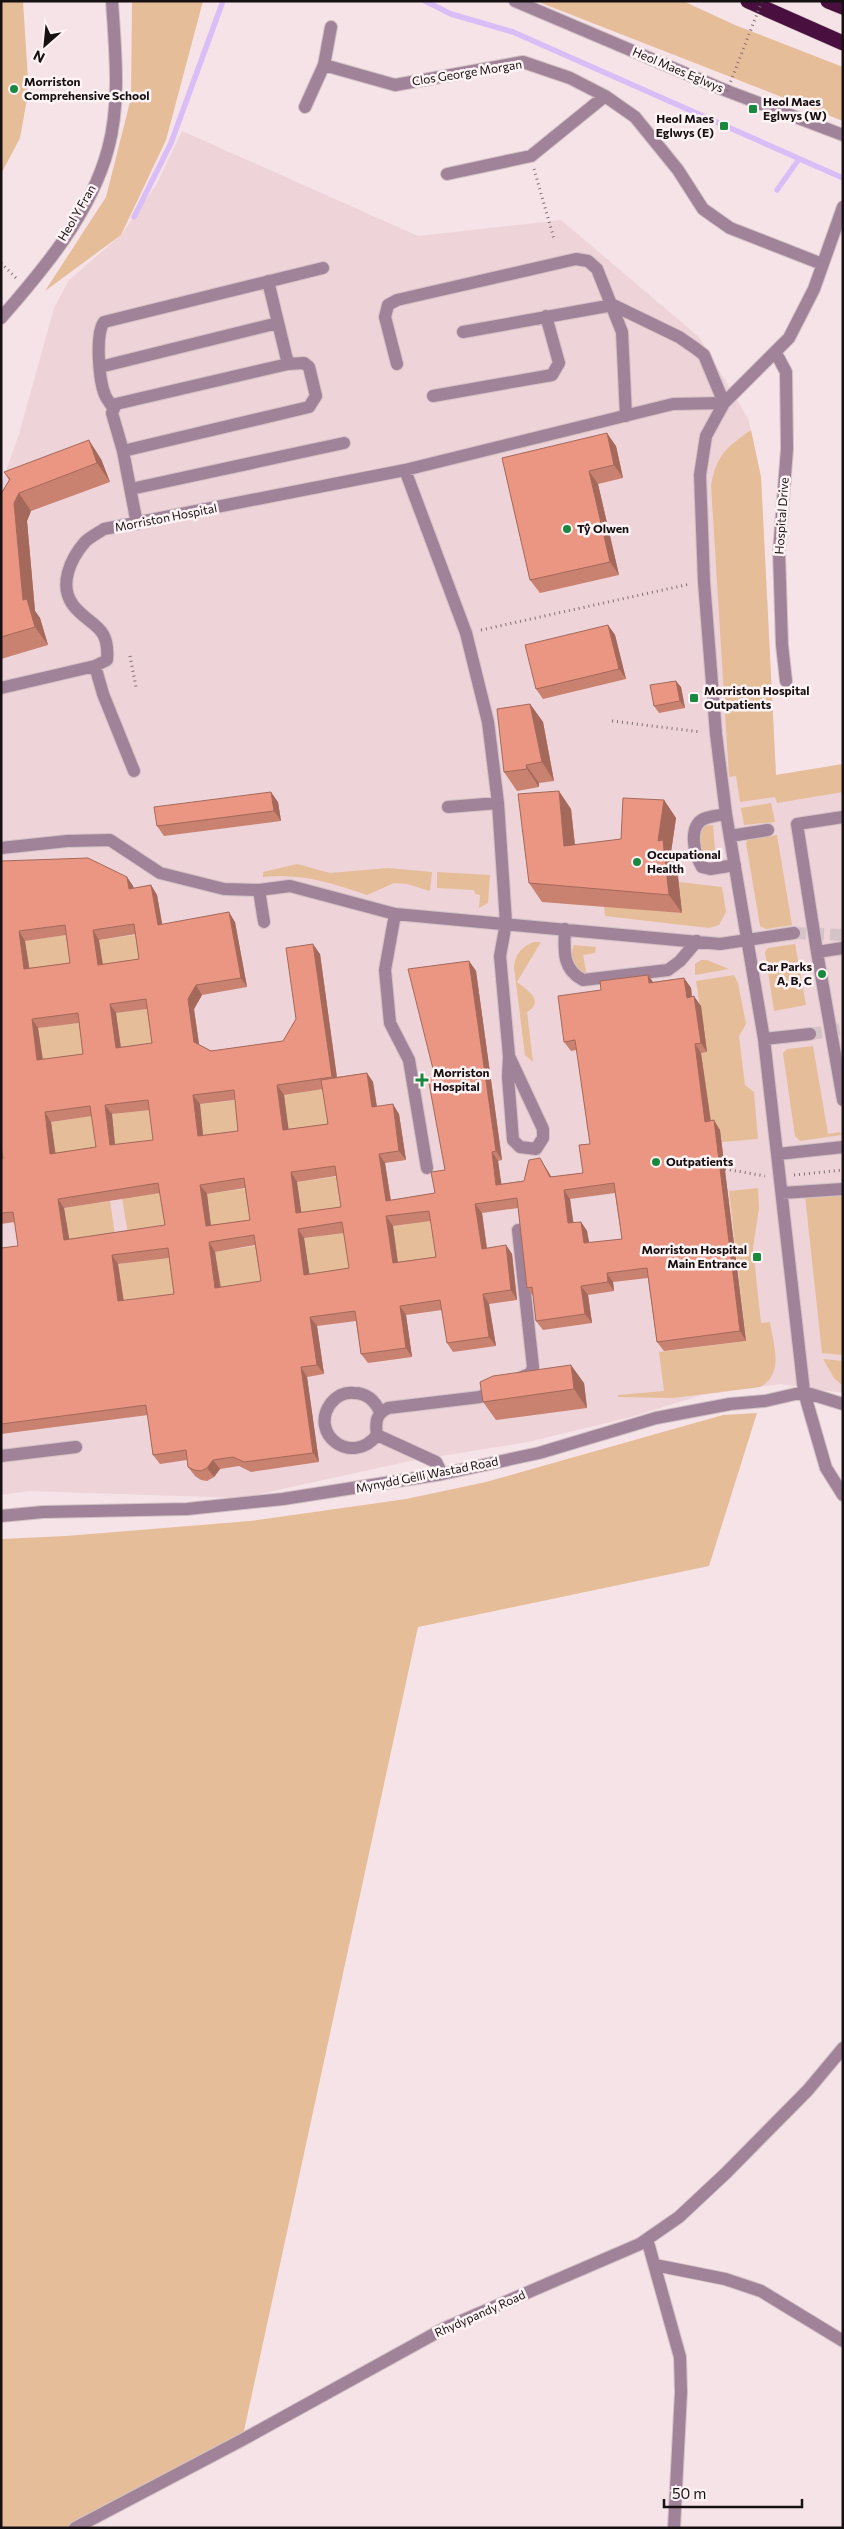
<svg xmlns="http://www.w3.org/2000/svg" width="844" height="2529" viewBox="0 0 844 2529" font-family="Commissioner,sans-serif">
	<rect width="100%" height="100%" fill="#f6e3e7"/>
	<path fill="#eed3d8" d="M182 131 418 236 561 220 699 337 748 418 761 477 776 775 843 764V1393L780 1384 702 1395 631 1417 528 1442 410 1461 242 1498 28 1491 1 1495V485L19 434 54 308 69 280 121 235 156 185Z"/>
	<path fill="#e6bd99" d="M1 1H23L28 80 27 99 20 138 1 174Z
		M132 1H203L166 140 121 235 45 291 106 197 131 98Z
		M536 1H683L735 25 843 67V121Z
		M751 430 761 477 776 775 843 764V792L777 803 775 797 740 802 736 776 729 777 711 485C717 454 727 447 751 430Z
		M771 803 775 822 744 825 741 808Z
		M713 825 716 861H704L698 840 703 826Z
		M777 835 792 925 766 929 760 926 746 843 749 839Z
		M297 864 330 873 388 868 432 872 430 891 407 884 394 883 367 895C332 883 301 873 263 877V872Z
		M437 872 490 875 488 903 479 908 480 895 475 894 474 890 437 888Z
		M679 882 722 887 726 912 719 925 709 928 605 916 604 906 682 913Z
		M71 934 77 972 31 978 25 941Z
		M141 934 146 968 104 974 99 940Z
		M534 942H541L517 982C526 989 546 1001 527 1012L533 1062 525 1055 514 967C515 954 522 946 534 942Z
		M795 944 806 1005 774 1011 765 952 768 948Z
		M574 945 596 947 595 953 583 955 587 976C576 969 568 958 574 945Z
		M707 960 729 969 695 975V964L701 960Z
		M734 975 738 983 746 1024 739 1036 745 1085 754 1092 758 1139 722 1142 720 1130 712 1131 701 1053 707 1052 696 981Z
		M153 1008 158 1052 122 1057 116 1013Z
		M84 1022 90 1063 44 1069 38 1028Z
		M813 1046 828 1134 840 1132 841 1135 800 1141 795 1136 783 1053 787 1049Z
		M327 1088 335 1133 290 1139 284 1095Z
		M240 1100 245 1141 204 1145 200 1104Z
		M155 1109 160 1150 116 1155 112 1114Z
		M97 1115 103 1156 57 1163 51 1122Z
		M341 1176 347 1216 303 1223 297 1182Z
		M250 1188 256 1229 212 1235 207 1194Z
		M758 1188 759 1208 753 1248 761 1323 770 1322C773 1344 785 1374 760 1387L673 1398 618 1397V1395L664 1391 659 1352 746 1341 729 1191Z
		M165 1192 171 1234 129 1240 122 1198Z
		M843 1193V1355L822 1353 805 1196Z
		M110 1201 116 1242 71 1249 64 1208Z
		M436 1220 442 1266 399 1272 393 1226Z
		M349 1232 355 1277 311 1284 304 1238Z
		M261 1245 267 1291 222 1297 215 1252Z
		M174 1257 181 1303 125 1310 118 1264Z
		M823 1359 843 1361V1386L834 1378Z
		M757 1413 709 1566 418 1627 242 2440 75 2528H1V1539L66 1536 250 1521 406 1499 486 1482 723 1415Z"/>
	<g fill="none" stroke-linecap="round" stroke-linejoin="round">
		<path stroke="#dabdf7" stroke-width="5.5" d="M425 1 451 14 513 32 843 178
			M777 190 799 159
			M134 217 171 143 223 1"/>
		<path stroke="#d4c3c7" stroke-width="12" stroke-dasharray="12 6" stroke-linecap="butt" d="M794 933 843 935
			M810 1034 843 1029"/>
		<defs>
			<path id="minor" d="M515 1 727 91 843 135
				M324 65 395 85 523 62 570 78 605 96 635 117 678 170 703 209 730 228 822 264
				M305 107 324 65 331 27
				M447 174 531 156 605 96
				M843 207 814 289 789 338 724 403 706 436 700 475 704 582 716 734 726 814 764 1039 804 1392 826 1468 843 1495
				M268 281 288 364
				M1 318C44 269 91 213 108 149 121 102 115 49 112 1
				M463 332 613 305 679 337 695 348 704 355 724 403
				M776 353 786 372 787 449 779 552 782 645 786 681
				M397 364 385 317 388 305 397 300 576 259 588 261 597 269 622 332 626 416
				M100 367 278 323
				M433 396 552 375 559 363 546 316
				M113 408C111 404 107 400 105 395 99 381 95 334 104 322L323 268
				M123 451 309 407 316 396 309 367 304 363 288 364 116 404 112 413 123 451 137 524
				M405 470 466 633 488 722 498 803 506 923 500 956 509 1056 508 1077 513 1140 520 1147 536 1149 543 1138V1129L509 1056
				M131 489 344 443
				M95 666 103 694 134 771
				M1 688 95 666 107 660C110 624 90 627 73 605 58 585 71 558 85 542 90 537 98 533 104 529L405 470 673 404 724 403
				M448 807 498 803
				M726 814C720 815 712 816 706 818 687 824 694 854 702 867L710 869 735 865
				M730 836 768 830
				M1 848 67 841 110 840 160 873 224 889 259 890 264 922
				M259 890 290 886 395 914 720 944 794 933
				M395 914 385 970 390 1023 409 1060 427 1168
				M565 929C564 950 562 969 583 980L668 970 680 961 697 941
				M843 948 817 952 843 1100
				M817 952 797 824 843 817
				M764 1039 810 1034
				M778 1154 843 1147
				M782 1193 843 1189
				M518 1230 533 1367 531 1373 520 1378
				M377 1435C352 1467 308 1434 331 1403 337 1396 345 1392 354 1393 367 1393 375 1401 380 1412
				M1 1456 76 1447
				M442 1474 436 1462 377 1435C375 1422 376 1414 388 1408L480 1397 497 1389
				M1 1516 43 1512 187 1509 283 1499 442 1474 539 1453 656 1418 730 1404 765 1401 804 1392 843 1404
				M647 2239 680 2357 681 2392 674 2528
				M655 2265 725 2279 761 2291 843 2341
				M75 2528 242 2440 445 2328 640 2244 679 2217 726 2173 808 2090 843 2048"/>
			<path id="highway" d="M748 1 843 43
				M828 1 843 7"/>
		</defs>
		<use href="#minor" stroke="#d2c1c5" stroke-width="14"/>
		<use href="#highway" stroke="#d2c1c5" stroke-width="16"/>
		<path stroke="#7e7275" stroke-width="3" stroke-dasharray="1 4" stroke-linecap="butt" d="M534 169 554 239
			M1 263 16 278
			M481 630 690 584
			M130 656 136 687
			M612 721 701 732
			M725 1169 765 1176
			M794 1175 843 1170"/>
		<use href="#minor" stroke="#a18399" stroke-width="12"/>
		<use href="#highway" stroke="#490f3f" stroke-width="15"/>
		<path stroke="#7e7275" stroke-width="3" stroke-dasharray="1 4" stroke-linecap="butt" d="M727 91 762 1"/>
	</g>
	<path fill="#c98170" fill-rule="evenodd" d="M616 446 623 478 598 484 619 575 540 593 530 580 502 458Z
		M101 459 110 482 31 511 27 521 35 611 40 618 48 645 1 659V494L9 480 4 472Z
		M608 625 615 635 626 679 543 699 536 689Z
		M681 687 685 708 659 713 654 706Z
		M530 704 543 722 554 781 539 783V787L517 791 504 772Z
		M664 800 676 818 671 852 676 858 682 913 542 902 529 883 571 809 575 845 621 839Z
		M278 802 281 821 164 836 157 826Z
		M1 861 127 877 133 886 134 888 151 885 157 895 162 924 235 922 247 987 202 995 194 1009 199 1045 211 1051 283 1041 296 1019 320 954 337 1077 367 1073 373 1082 377 1106 399 1114 406 1160 385 1163 391 1200 435 1193 445 1170 435 1077 469 961 476 971 502 1160 498 1161 501 1184 524 1181 546 1168 551 1177 583 1173 590 1144 577 1050 571 1051 564 1042 601 990 648 975 653 982 684 978 691 988 692 997 701 1006 707 1052 701 1053 711 1121 720 1130 746 1341 664 1351 657 1342 648 1278 613 1282 614 1291 588 1295 592 1323 543 1330 536 1321 533 1296 527 1288 518 1208 482 1213 487 1248 506 1245 512 1254 517 1300 489 1304 496 1346 453 1352 447 1343 442 1310 406 1315 412 1357 368 1363 361 1354 356 1321 317 1326 324 1374 307 1377 319 1462 251 1472 239 1466 220 1469 214 1477 207 1481 201 1480 195 1476 188 1467 187 1460 160 1464 153 1455 148 1415 1 1434V1248L18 1246 15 1222 1 1224V1159H3ZM136 934 139 959 103 964 99 940ZM66 935 70 963 29 968 25 941ZM147 1009 152 1043 121 1047 116 1013ZM79 1023 83 1054 43 1059 38 1028ZM323 1089 328 1124 288 1129 284 1095ZM235 1100 238 1131 203 1135 200 1104ZM150 1110 153 1140 115 1145 112 1114ZM92 1116 96 1147 55 1153 51 1122ZM336 1176 341 1207 301 1213 297 1182ZM245 1188 250 1220 211 1225 207 1194ZM160 1193 165 1225 69 1239 64 1208ZM615 1193 622 1239 589 1243 587 1231 581 1222 573 1223 570 1199ZM431 1221 436 1257 398 1262 393 1226ZM344 1233 349 1268 309 1274 304 1238ZM255 1245 261 1281 221 1287 215 1252ZM169 1258 174 1294 124 1301 118 1264Z
		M584 1383 587 1408 496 1420 483 1402Z"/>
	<path fill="#a4695b" d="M607 433 616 446 623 478 614 465Z
		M89 440 101 459 110 482 97 463Z
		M589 471 598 484 619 575 610 562Z
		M19 493 31 511 27 521 35 611 40 618 48 645 35 627 23 600 14 503Z
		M608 625 615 635 626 679 619 669Z
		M676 681 681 687 685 708 680 701Z
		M530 704 543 722 554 781 542 762Z
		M526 765 539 783V787L527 769Z
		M559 791 571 809 577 865 564 846Z
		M271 792 278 802 281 821 274 811Z
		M664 800 676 818 671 852 676 858 682 913 669 895 658 841Z
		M127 877 133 886 135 899 129 889Z
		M151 885 157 895 164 934 158 925Z
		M229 912 235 922 247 987 241 978Z
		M93 930 99 940 104 974 98 965Z
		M19 931 25 941 31 978 24 969Z
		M313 944 320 954 338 1086 332 1077Z
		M469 961 476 971 502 1160 496 1151Z
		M648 975 655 985 649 983Z
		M684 978 691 988 693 1007 687 998Z
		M196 985 202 995 194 1009 200 1051 194 1042 188 999Z
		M694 996 701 1006 707 1052 701 1043Z
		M110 1004 116 1013 122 1057 116 1048Z
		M32 1019 38 1028 44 1069 37 1060Z
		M695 1044 701 1053 712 1131 705 1122Z
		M367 1073 373 1082 378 1116 372 1107Z
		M277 1085 284 1095 290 1139 283 1130Z
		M193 1095 200 1104 204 1145 198 1136Z
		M393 1104 399 1114 406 1160 399 1151Z
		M105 1105 112 1114 116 1155 110 1145Z
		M45 1112 51 1122 57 1163 50 1154Z
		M714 1120 720 1130 746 1341 740 1331Z
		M492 1152 498 1161 503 1194 496 1185Z
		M379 1154 385 1163 392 1210 386 1201Z
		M540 1158 546 1168 557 1186 550 1177Z
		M291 1172 297 1182 303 1223 296 1213Z
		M200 1185 207 1194 212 1235 206 1226Z
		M564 1190 570 1199 575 1233 568 1223Z
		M58 1199 64 1208 71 1249 64 1240Z
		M475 1204 482 1213 488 1258 482 1249Z
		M386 1216 393 1226 399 1272 393 1263Z
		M581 1222 587 1231 591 1253 584 1243Z
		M298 1229 304 1238 311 1284 304 1275Z
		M209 1242 215 1252 222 1298 215 1288Z
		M506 1245 512 1254 517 1300 511 1290Z
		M112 1255 118 1264 125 1311 118 1301Z
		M607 1273 613 1282 614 1291 608 1282Z
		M581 1286 588 1295 592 1323 585 1314Z
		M483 1294 489 1304 496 1346 489 1337Z
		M400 1306 406 1315 412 1357 406 1348Z
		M310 1317 317 1326 324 1374 317 1365Z
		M571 1365 584 1383 587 1408 574 1389Z
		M301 1367 307 1377 319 1462 313 1453Z
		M213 1460 220 1469 214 1477 207 1468Z"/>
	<path fill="#ea9682" stroke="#a4695b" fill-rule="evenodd" d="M607 433 614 465 589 471 610 562 530 580 502 458Z
		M89 440 97 463 19 493 14 503 23 600 27 599 35 627 1 637V494L10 479 4 472Z
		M608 625 619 669 536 689 525 645Z
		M676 681 680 701 654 706 650 685Z
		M530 704 542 762 526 765 527 769 504 772 497 709Z
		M559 791 564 846 621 839 623 798 664 800 658 841 663 840 669 895 529 883 518 794Z
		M271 792 274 811 157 826 154 807Z
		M88 858 127 877 129 889 151 885 158 925 229 912 241 978 196 985 188 999 194 1042 211 1051 283 1041 296 1019 286 948 313 944 332 1077 277 1085 283 1130 328 1124 321 1080 367 1073 372 1107 393 1104 399 1151 379 1154 386 1201 435 1193 431 1172 445 1170 428 1078 435 1077 408 969 469 961 496 1151 492 1152 496 1185 524 1181 529 1160 540 1158 550 1177 583 1173 579 1145 590 1144 575 1040 564 1042 558 996 601 990 600 981 648 975 649 983 684 978 687 998 694 996 701 1043 695 1044 705 1122 714 1120 740 1331 657 1342 647 1268 607 1273 608 1282 581 1286 585 1314 536 1321 532 1287 527 1288 517 1198 475 1204 482 1249 506 1245 511 1290 483 1294 489 1337 447 1343 440 1300 400 1306 406 1348 361 1354 355 1311 310 1317 317 1365 301 1367 313 1453 244 1462 233 1457 213 1460 207 1468 201 1471 194 1470 188 1467 186 1450 153 1455 146 1405 1 1424V1248L18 1246 13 1212 1 1213V1159H3L1 1146V861ZM134 924 139 959 98 965 93 930ZM65 925 70 963 24 969 19 931ZM146 999 152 1043 116 1048 110 1004ZM78 1013 83 1054 37 1060 32 1019ZM234 1090 238 1131 198 1136 193 1095ZM148 1100 153 1140 110 1145 105 1105ZM90 1106 96 1147 50 1154 45 1112ZM335 1166 341 1207 296 1213 291 1172ZM244 1178 250 1220 206 1226 200 1185ZM158 1183 165 1225 64 1240 58 1199ZM614 1183 622 1239 584 1243 581 1222 568 1223 564 1190ZM429 1211 436 1257 393 1263 386 1216ZM342 1222 349 1268 304 1275 298 1229ZM254 1235 261 1281 215 1288 209 1242ZM168 1248 174 1294 118 1301 112 1255Z
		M571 1365 574 1389 483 1402 480 1382 493 1376Z"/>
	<g fill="#1a8940" stroke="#fef3f5" stroke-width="2">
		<circle cx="14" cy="89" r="5"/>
		<rect x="748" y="104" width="10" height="10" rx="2.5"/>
		<rect x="719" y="121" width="10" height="10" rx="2.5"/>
		<circle cx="567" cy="529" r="5"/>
		<rect x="689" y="693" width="10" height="10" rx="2.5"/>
		<circle cx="637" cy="862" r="5"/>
		<circle cx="822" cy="974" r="5"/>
		<path d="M419.5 1072.5h5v5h5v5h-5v5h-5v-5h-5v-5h5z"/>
		<circle cx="656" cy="1162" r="5"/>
		<rect x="752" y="1252" width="10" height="10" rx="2.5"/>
	</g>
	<g text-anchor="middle" stroke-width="5" stroke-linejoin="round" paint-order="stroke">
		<g font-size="12" fill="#161012" stroke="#fef3f5">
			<text transform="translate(678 70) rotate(23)" y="4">Heol Maes Eglwys</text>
			<text transform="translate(467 73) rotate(-9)" y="4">Clos George Morgan</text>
			<text transform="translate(77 213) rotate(-60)" y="4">Heol Y Fran</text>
			<text transform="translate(782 516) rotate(-86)" y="4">Hospital Drive</text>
			<text transform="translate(166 518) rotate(-11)" y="4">Morriston Hospital</text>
			<text transform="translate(427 1475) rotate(-11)" y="4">Mynydd Gelli Wastad Road</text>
			<text transform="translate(480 2314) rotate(-24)" y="4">Rhydypandy Road</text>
		</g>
		<g font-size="12" font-weight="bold" fill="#161012" stroke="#fef3f5" text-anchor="start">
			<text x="24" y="86">Morriston<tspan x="24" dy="14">Comprehensive School</tspan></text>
			<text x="763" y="106">Heol Maes<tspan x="763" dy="14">Eglwys (W)</tspan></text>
			<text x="714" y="123" text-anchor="end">Heol Maes<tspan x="714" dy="14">Eglwys (E)</tspan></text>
			<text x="577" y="533">Tŷ Olwen</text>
			<text x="704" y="695">Morriston Hospital<tspan x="704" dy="14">Outpatients</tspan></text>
			<text x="647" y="859">Occupational<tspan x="647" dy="14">Health</tspan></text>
			<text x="812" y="971" text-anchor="end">Car Parks<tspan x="812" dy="14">A, B, C</tspan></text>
			<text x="433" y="1077">Morriston<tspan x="433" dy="14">Hospital</tspan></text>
			<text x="666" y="1166">Outpatients</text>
			<text x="747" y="1254" text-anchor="end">Morriston Hospital<tspan x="747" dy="14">Main Entrance</tspan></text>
		</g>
	</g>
	<rect width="844" height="2529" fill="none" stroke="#161012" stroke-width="5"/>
	<g transform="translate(45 45) rotate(207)" stroke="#fef3f5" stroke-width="4" paint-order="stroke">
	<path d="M0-4L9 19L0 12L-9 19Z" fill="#161012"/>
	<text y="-8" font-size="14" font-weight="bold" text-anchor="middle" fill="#161012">N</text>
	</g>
	<path d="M664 2499v8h138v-8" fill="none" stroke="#161012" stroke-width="2.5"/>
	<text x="672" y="2499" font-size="15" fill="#161012" stroke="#fef3f5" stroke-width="4" paint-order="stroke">50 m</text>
</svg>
